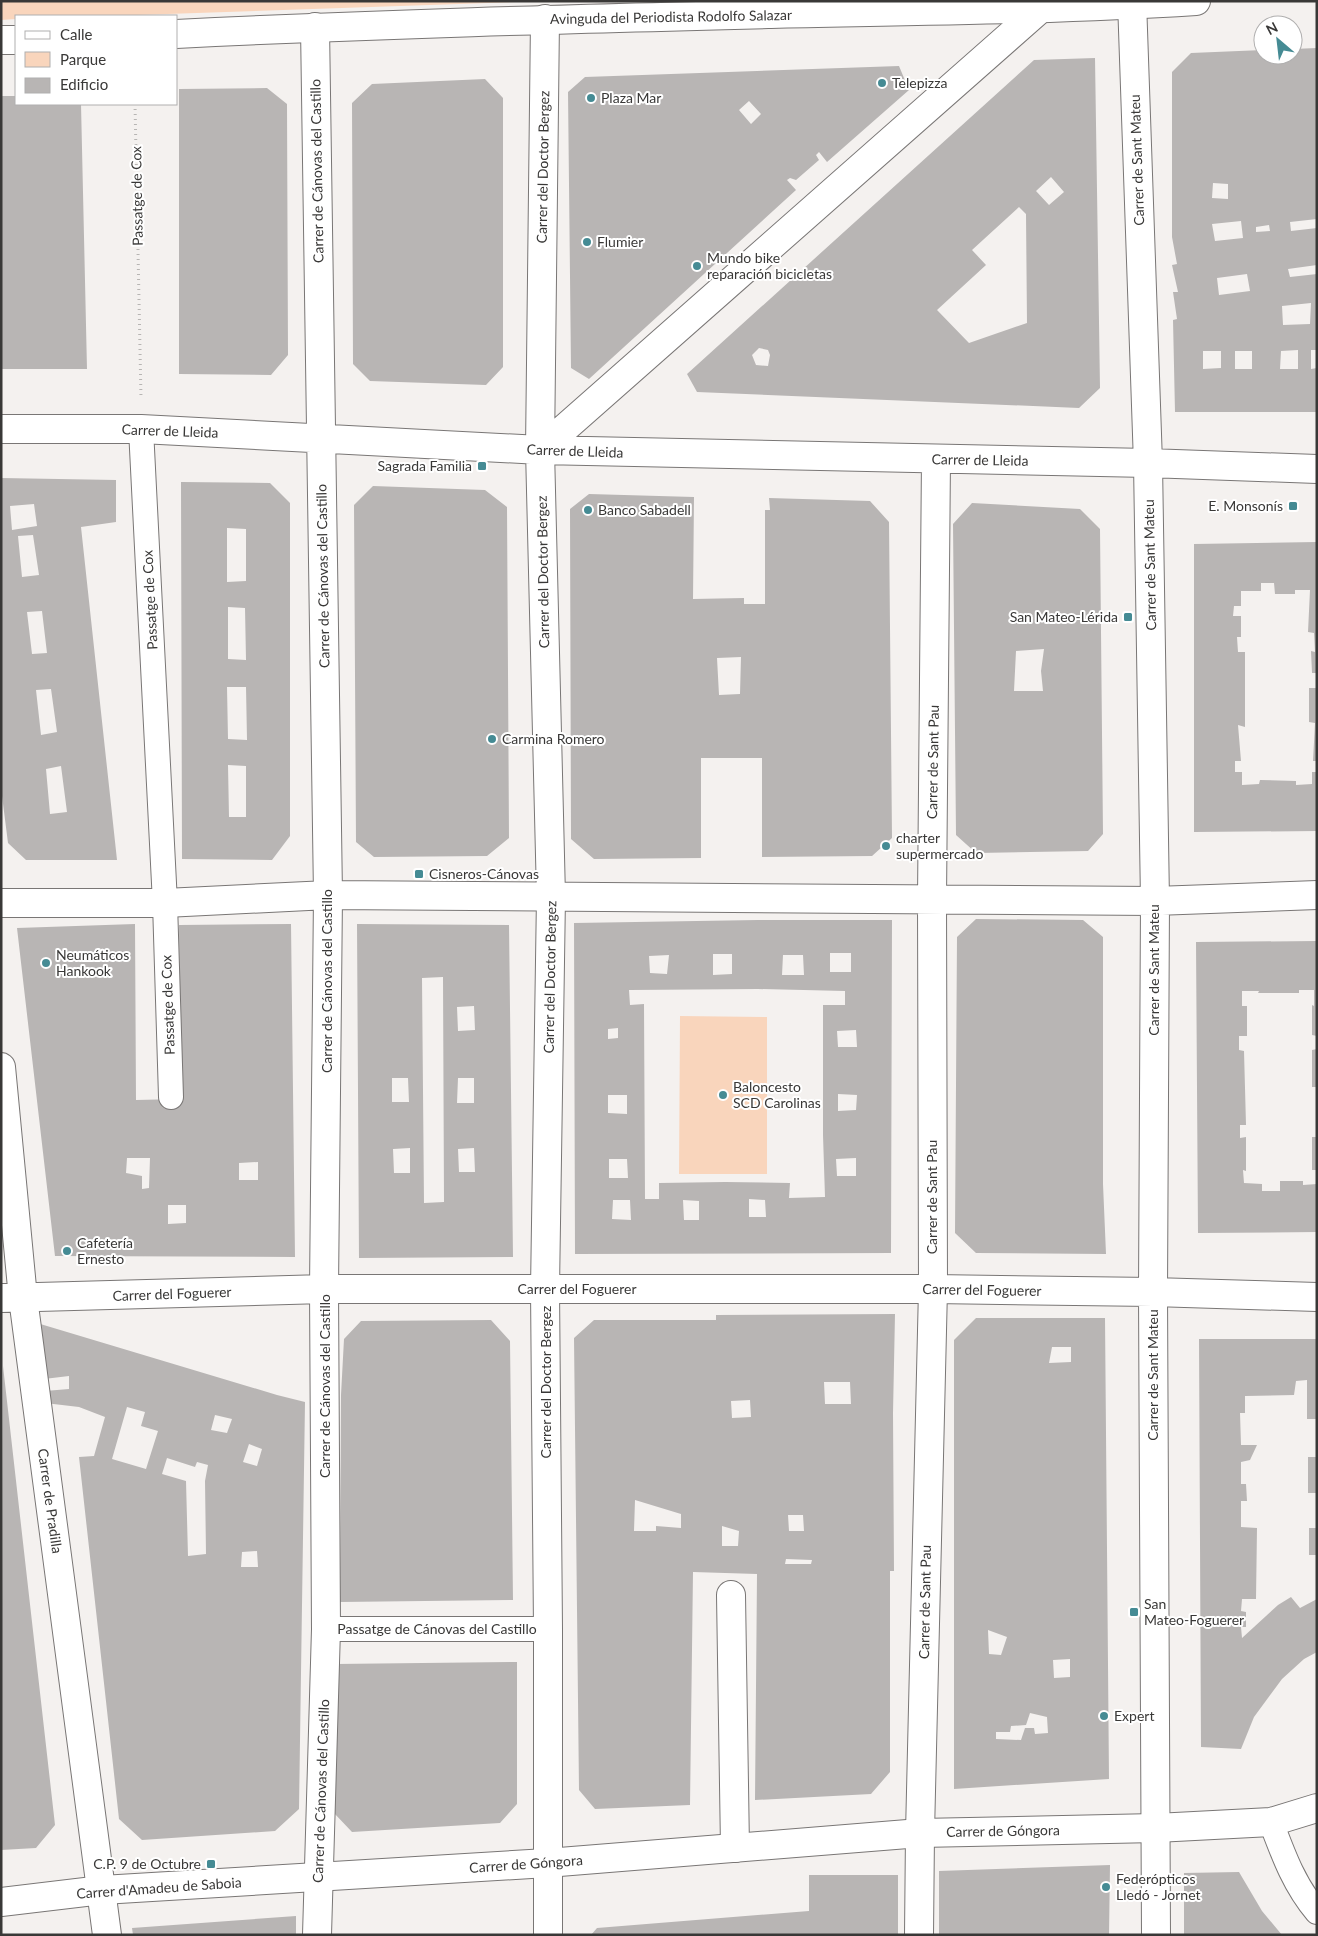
<svg xmlns="http://www.w3.org/2000/svg" width="1318" height="1936" viewBox="0 0 1318 1936" font-family="Lato,sans-serif">
	<rect width="100%" height="100%" fill="#f4f1ef"/>
	<path fill="#f9d5bc" d="M1 1H547L108 16H16V19L1 20Z
		M680 1016 767 1017V1174H679Z"/>
	<path fill="#b8b5b4" fill-rule="evenodd" d="M1317 48V219L1290 222 1291 231 1317 228V265L1288 269 1290 277 1317 274V350H1311V369L1317 368V412H1175L1173 320 1177 319 1173 292H1178L1172 265 1177 264 1172 237V72L1191 53 1263 50V55H1293V49ZM1213 183 1228 184V199L1212 198ZM1241 221 1243 238 1215 241 1212 224ZM1269 225 1270 231 1256 232V227ZM1247 274 1250 291 1219 295 1217 278ZM1311 303 1310 324 1283 325 1282 306ZM1298 350V369H1280L1281 351ZM1203 351H1221V368L1203 369ZM1235 351H1252V369H1235Z
		M1095 58 1100 388 1079 408 697 392 687 374 1034 60ZM1051 177 1064 192 1049 205 1036 191ZM1019 207 1026 214 1027 323 969 343 937 310 986 265 972 250ZM759 348 768 350 770 355 768 366 756 365 752 355Z
		M899 66 909 90 827 162 819 152 816 155 819 160 796 180 790 178 787 180 796 190 589 379 571 368 568 92 585 77ZM749 101 761 114 751 124 739 110Z
		M485 79 503 98V367L486 385 370 381 353 364 352 103 372 84Z
		M267 88 287 104 288 355 271 375 179 374V89Z
		M1 96H16V104H81L87 369H1Z
		M1 478 116 480V522L81 527 117 860H26L8 843 1 788ZM34 504 37 526 12 530 10 506ZM33 535 39 575 22 577 18 536ZM42 611 47 653 32 654 27 612ZM51 689 57 732 41 735 36 690ZM61 766 67 812 50 814 46 769Z
		M181 482 270 483 290 503V836L272 860 182 859ZM227 528 246 529V581L227 582ZM228 607 245 608 246 660 228 659ZM227 687H246L247 740 228 739ZM228 765 246 766V817H229Z
		M373 486 485 490 507 507 509 838 487 856 374 857 356 842 354 505Z
		M589 494 694 497 693 599 744 598V604H765V510H770L769 498 870 501 889 522 892 838 872 856 762 857V758H701V858L594 859 571 839 570 509ZM741 657 740 694 719 695 717 658Z
		M972 503 1080 509 1100 529 1103 834 1088 851 976 853 956 835 953 524ZM1044 649 1041 671 1043 691H1014L1016 651Z
		M1317 542V673H1312L1311 651 1315 652 1314 633 1308 632 1310 590H1295V594H1275L1274 583H1261V591H1241V606H1234L1233 616H1241V637H1237L1238 652H1245V727L1238 725 1241 761H1235V772H1242V785L1259 784 1260 780 1296 781V785L1312 784V772H1317V831L1194 832V544Z
		M1309 688H1317V761H1313L1315 723 1309 722Z
		M976 919 1083 920 1103 937V1184L1106 1254 976 1253 955 1233 957 937Z
		M758 920H892L891 1253 575 1254 574 923ZM830 953H851V972H830ZM713 954H732V974L713 975ZM669 955 667 974 650 973 649 956ZM783 955H803L804 975H782ZM758 989 845 991V1005H823V1135L825 1197 789 1198 790 1183 725 1182 659 1183V1199H645L644 1004 630 1005 629 990ZM618 1028V1038L608 1039V1029ZM856 1030 857 1047H838L837 1031ZM838 1094 857 1095 856 1110 838 1111ZM608 1095H627V1114L608 1113ZM856 1158V1176H837L836 1159ZM609 1159H627L628 1178H609ZM749 1199 765 1200 766 1217H749ZM613 1200H630L631 1220 612 1219ZM683 1200 699 1201V1220H684Z
		M135 924 136 1100 180 1099 179 925 291 924 295 1257 55 1256 17 928ZM127 1158H150L149 1188 142 1189V1176L126 1173ZM258 1162V1180H239V1163ZM168 1205H186V1223L168 1224Z
		M357 924 509 925 513 1257 359 1258ZM443 977 444 1202 424 1203 422 978ZM474 1006 475 1030 458 1031 457 1007ZM392 1078H408L409 1102H392ZM458 1078H474V1103H457ZM410 1148V1173H394L393 1149ZM474 1148 475 1172H459L458 1149Z
		M1317 941V1036L1312 1035V1005L1314 1006V990H1299V993H1258L1259 991H1242V1006H1247V1036H1239V1050L1244 1051 1246 1125H1240V1138L1246 1137V1171L1243 1170 1244 1183 1262 1184V1191H1280V1181H1303V1185L1317 1184V1232L1198 1233 1196 942Z
		M1317 1049V1087H1312V1050Z
		M1312 1137H1317V1170H1312Z
		M895 1314 893 1413 894 1571H890V1772L871 1794 755 1800 757 1574 693 1572 690 1805 595 1809 579 1790 574 1338 594 1320H716V1315ZM824 1382H850L851 1404H825ZM750 1400 751 1417 732 1418 731 1401ZM635 1500 681 1514V1528L656 1526V1531H634ZM788 1515H803L804 1531H789ZM722 1526 739 1531 738 1546H722ZM786 1559 812 1560 811 1564H785Z
		M976 1318H1105L1109 1779 954 1789V1340ZM1052 1347H1071V1362L1049 1363ZM988 1630 1007 1637 1001 1655 989 1654ZM1070 1659V1677L1054 1678 1053 1660ZM1030 1713 1047 1717 1048 1733 1035 1734 1034 1728H1025L1021 1740 996 1739V1732H1010L1011 1726 1026 1725Z
		M491 1320 510 1341 513 1600 340 1602 341 1395 344 1339 361 1321Z
		M37 1323 277 1395 305 1402 299 1809 275 1831 142 1840 119 1819 79 1457 94 1456 105 1417 79 1407 45 1403V1391L69 1389V1376L44 1379ZM127 1407 145 1412 141 1426 158 1431 146 1469 112 1459ZM215 1415 232 1419 227 1433 211 1430ZM249 1444 262 1449 257 1466 243 1462ZM167 1458 195 1467 197 1462 208 1465 205 1481 206 1554 188 1556 186 1481 162 1474ZM257 1551 258 1567H241L242 1552Z
		M1199 1339H1317V1419H1307V1380L1296 1381 1294 1395 1245 1396V1413H1240L1241 1445H1257L1250 1460 1241 1462V1484H1246L1247 1501H1241V1527L1257 1528 1256 1599H1242L1241 1611 1246 1612V1627H1241L1242 1638 1278 1605 1291 1597 1300 1608 1317 1599V1652L1304 1659 1282 1679 1254 1717 1241 1749 1201 1747Z
		M3 1366 55 1825 36 1848 1 1850Z
		M1308 1457H1317V1493H1308Z
		M1309 1528H1317V1555H1309Z
		M517 1662V1804L500 1823 352 1832 334 1813 335 1664Z
		M1110 1865 1109 1935H939V1871Z
		M1239 1872 1262 1911 1282 1935H1184V1873Z
		M809 1875H898V1935H591L597 1928 809 1911Z
		M296 1916V1935H133L132 1928Z"/>
	<g fill="none" stroke-linecap="round" stroke-linejoin="round">
		<defs>
			<path id="pedestrian" d="M141 429 165 903 171 1097
				M326 1629H548
				M1271 1822C1283 1854 1294 1885 1317 1912"/>
			<path id="minor" d="M1132 1 1148 463 1155 901 1153 1292 1156 1935
				M545 19 540 450 551 896 545 1289 548 1629V1935
				M315 27 328 895 324 1289 326 1629 317 1935
				M1 429H141L540 450 1148 463 1317 469
				M540 450 1040 9
				M1 903H165L328 895 1155 901 1317 895
				M1 1067 23 1298 107 1935
				M1 1298 324 1289H933L1153 1292 1317 1297
				M731 1595 735 1848
				M919 1935 920 1833 933 1289 932 899 936 459"/>
			<path id="tertiary" d="M176 34C374 24 573 19 771 14 913 11 1055 10 1196 1
				M1 40H16
				M1 1902 102 1890 547 1863 920 1833 1156 1828 1271 1822 1317 1808"/>
		</defs>
		<use href="#pedestrian" stroke="#797675" stroke-width="26"/>
		<use href="#minor" stroke="#797675" stroke-width="30"/>
		<use href="#tertiary" stroke="#797675" stroke-width="30"/>
		<path stroke="#b7b5b3" stroke-width="3" stroke-dasharray="1 4" stroke-linecap="butt" d="M135 104 141 398"/>
		<use href="#pedestrian" stroke="#fff" stroke-width="24"/>
		<use href="#minor" stroke="#fff" stroke-width="28"/>
		<use href="#tertiary" stroke="#fff" stroke-width="28"/>
	</g>
	<g fill="#458b94" stroke="#fff" stroke-width="2">
		<circle cx="882" cy="83" r="5"/>
		<circle cx="591" cy="98" r="5"/>
		<circle cx="587" cy="242" r="5"/>
		<circle cx="697" cy="266" r="5"/>
		<rect x="477" y="461" width="10" height="10" rx="2.5"/>
		<rect x="1288" y="501" width="10" height="10" rx="2.5"/>
		<circle cx="588" cy="510" r="5"/>
		<rect x="1123" y="612" width="10" height="10" rx="2.5"/>
		<circle cx="492" cy="739" r="5"/>
		<circle cx="886" cy="846" r="5"/>
		<rect x="414" y="869" width="10" height="10" rx="2.5"/>
		<circle cx="46" cy="963" r="5"/>
		<circle cx="723" cy="1095" r="5"/>
		<circle cx="67" cy="1251" r="5"/>
		<rect x="1129" y="1607" width="10" height="10" rx="2.5"/>
		<circle cx="1104" cy="1716" r="5"/>
		<rect x="206" y="1859" width="10" height="10" rx="2.5"/>
		<circle cx="1106" cy="1887" r="5"/>
	</g>
	<g text-anchor="middle" stroke-width="4" stroke-linejoin="round" paint-order="stroke">
		<g font-size="14" fill="#393837" stroke="#fff">
			<text transform="translate(671 17) rotate(-1)" y="5">Avinguda del Periodista Rodolfo Salazar</text>
			<text transform="translate(1137 160) rotate(-92)" y="5">Carrer de Sant Mateu</text>
			<text transform="translate(543 167) rotate(-89)" y="5">Carrer del Doctor Bergez</text>
			<text transform="translate(317 171) rotate(-91)" y="5">Carrer de Cánovas del Castillo</text>
			<text transform="translate(137 196) rotate(-91)" y="5">Passatge de Cox</text>
			<text transform="translate(170 431) rotate(2)" y="5">Carrer de Lleida</text>
			<text transform="translate(575 451) rotate(2)" y="5">Carrer de Lleida</text>
			<text transform="translate(980 460) rotate(1)" y="5">Carrer de Lleida</text>
			<text transform="translate(1150 565) rotate(-91)" y="5">Carrer de Sant Mateu</text>
			<text transform="translate(543 572) rotate(-91)" y="5">Carrer del Doctor Bergez</text>
			<text transform="translate(323 576) rotate(-91)" y="5">Carrer de Cánovas del Castillo</text>
			<text transform="translate(150 600) rotate(-93)" y="5">Passatge de Cox</text>
			<text transform="translate(933 762) rotate(-89)" y="5">Carrer de Sant Pau</text>
			<text transform="translate(1154 970) rotate(-90)" y="5">Carrer de Sant Mateu</text>
			<text transform="translate(550 977) rotate(-89)" y="5">Carrer del Doctor Bergez</text>
			<text transform="translate(327 981) rotate(-90)" y="5">Carrer de Cánovas del Castillo</text>
			<text transform="translate(168 1005) rotate(-92)" y="5">Passatge de Cox</text>
			<text transform="translate(932 1197) rotate(-90)" y="5">Carrer de Sant Pau</text>
			<text x="577" y="1294">Carrer del Foguerer</text>
			<text transform="translate(982 1290) rotate(1)" y="5">Carrer del Foguerer</text>
			<text transform="translate(172 1294) rotate(-2)" y="5">Carrer del Foguerer</text>
			<text transform="translate(1153 1375) rotate(-90)" y="5">Carrer de Sant Mateu</text>
			<text transform="translate(546 1382) rotate(-90)" y="5">Carrer del Doctor Bergez</text>
			<text transform="translate(325 1386) rotate(-90)" y="5">Carrer de Cánovas del Castillo</text>
			<text transform="translate(50 1501) rotate(82)" y="5">Carrer de Pradilla</text>
			<text transform="translate(925 1602) rotate(-89)" y="5">Carrer de Sant Pau</text>
			<text x="437" y="1634">Passatge de Cánovas del Castillo</text>
			<text transform="translate(321 1791) rotate(-88)" y="5">Carrer de Cánovas del Castillo</text>
			<text transform="translate(1003 1831) rotate(-1)" y="5">Carrer de Góngora</text>
			<text transform="translate(526 1864) rotate(-4)" y="5">Carrer de Góngora</text>
			<text transform="translate(159 1888) rotate(-4)" y="5">Carrer d'Amadeu de Saboia</text>
		</g>
		<g font-size="14" fill="#393837" stroke="#fff" text-anchor="start">
			<text x="892" y="88">Telepizza</text>
			<text x="601" y="103">Plaza Mar</text>
			<text x="597" y="247">Flumier</text>
			<text x="707" y="263">Mundo bike<tspan x="707" dy="16">reparación bicicletas</tspan></text>
			<text x="472" y="471" text-anchor="end">Sagrada Familia</text>
			<text x="1283" y="511" text-anchor="end">E. Monsonís</text>
			<text x="598" y="515">Banco Sabadell</text>
			<text x="1118" y="622" text-anchor="end">San Mateo-Lérida</text>
			<text x="502" y="744">Carmina Romero</text>
			<text x="896" y="843">charter<tspan x="896" dy="16">supermercado</tspan></text>
			<text x="429" y="879">Cisneros-Cánovas</text>
			<text x="56" y="960">Neumáticos<tspan x="56" dy="16">Hankook</tspan></text>
			<text x="733" y="1092">Baloncesto<tspan x="733" dy="16">SCD Carolinas</tspan></text>
			<text x="77" y="1248">Cafetería<tspan x="77" dy="16">Ernesto</tspan></text>
			<text x="1144" y="1609">San<tspan x="1144" dy="16">Mateo-Foguerer</tspan></text>
			<text x="1114" y="1721">Expert</text>
			<text x="201" y="1869" text-anchor="end">C.P. 9 de Octubre</text>
			<text x="1116" y="1884">Federópticos<tspan x="1116" dy="16">Lledó - Jornet</tspan></text>
		</g>
	</g>
	<rect width="1318" height="1936" fill="none" stroke="#393837" stroke-width="5"/>
	<rect x="15" y="15" width="162" height="90" fill="#ffffff" stroke="#b0afaf"/>
	<rect x="25" y="31" width="25" height="8" fill="#ffffff" stroke="#b0afaf"/>
	<text x="60" y="40" font-size="15" fill="#393837">Calle</text>
	<rect x="25" y="52" width="25" height="15" fill="#f9d5bc" stroke="#b0afaf"/>
	<text x="60" y="65" font-size="15" fill="#393837">Parque</text>
	<rect x="25" y="78" width="25" height="15" fill="#b8b5b4" stroke="#b0afaf"/>
	<text x="60" y="90" font-size="15" fill="#393837">Edificio</text>
	<g transform="translate(1278 40) rotate(332)"><circle r="24" fill="#ffffff" stroke="#b0afaf"/>
	<path d="M0-4L9 19L0 12L-9 19Z" fill="#458b94"/>
	<text y="-8" font-size="14" font-weight="bold" text-anchor="middle" fill="#393837">N</text>
	</g>
</svg>
